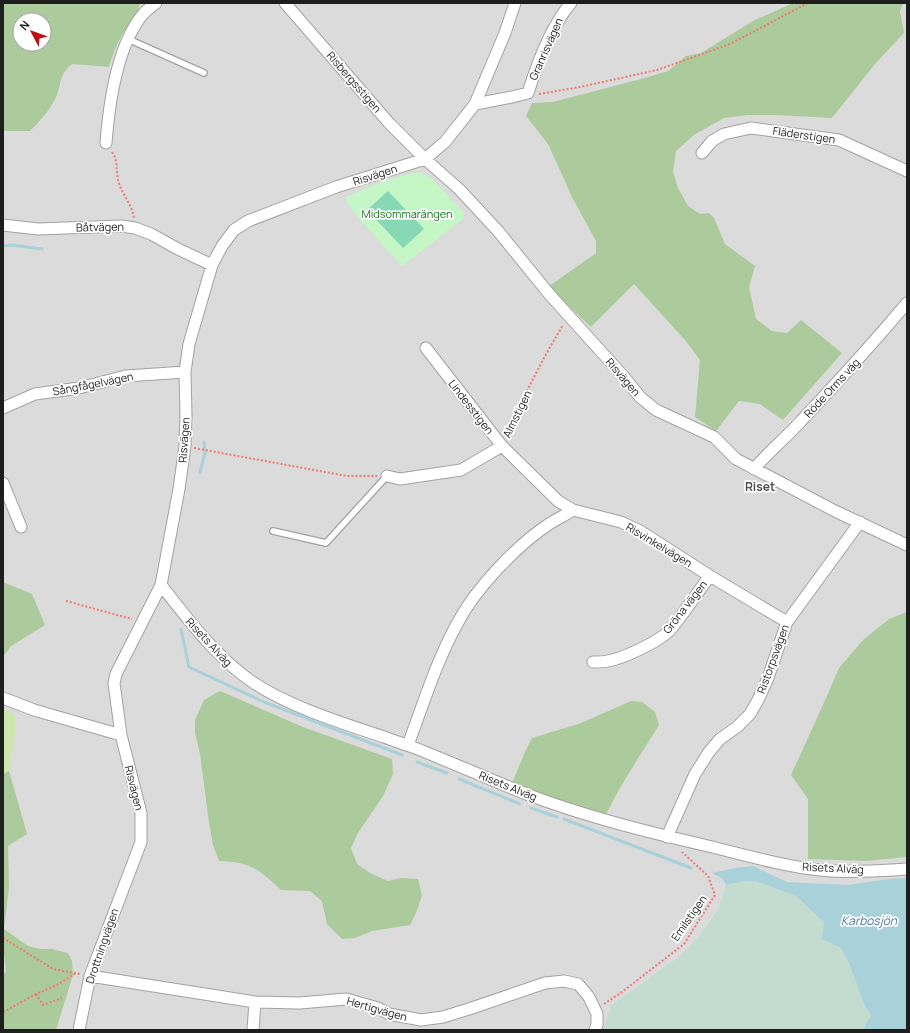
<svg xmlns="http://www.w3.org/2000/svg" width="910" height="1033" viewBox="0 0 910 1033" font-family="Manrope,sans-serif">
	<rect width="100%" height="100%" fill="#eeebe5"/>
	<path fill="#dcdbdb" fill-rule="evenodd" d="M3 3H907V1030H3ZM20 20H44V44H20Z"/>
	<path fill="#cce6ae" d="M3 708 15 715V734L9 771 3 774Z"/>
	<path fill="#accb9c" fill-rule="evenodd" d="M3 3H140C137 18 129 22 122 35 116 46 112 56 109 67L72 64C59 75 62 81 57 95 51 109 41 120 30 131H3ZM20 20H44V44H20Z
		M793 3H903L900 11 904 33 875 64 832 118 774 115H748L724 118 694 135 676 151 673 172 678 188 688 206 700 214 709 213 714 218 725 244 755 266 749 287 756 319 772 331 787 333 801 320 842 353 783 420 760 404 739 401 716 431 695 417 700 360 685 340 634 284 591 327 548 287 596 253V241L573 199 548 144 526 116 532 103 553 102 641 79 668 71 686 56 701 53 753 21Z
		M3 582 32 594 45 625 11 646 3 657Z
		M907 612V857L866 861 808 859V799L791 775 827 696 839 668 863 640 889 619Z
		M220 691 303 727 392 759 393 774 383 796 358 833 351 848 357 864 370 873 388 881 401 878 418 879 422 896 416 913 410 925 372 931 355 938 342 939 327 924 322 901 310 891 281 890C258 869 251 862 219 861L213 845 209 823 200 754 195 733V720L204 700Z
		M631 701 642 702 655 712 659 725C640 756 619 786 604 819L512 783 525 752 532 738 581 723Z
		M9 771 27 834 8 846 9 887 4 929 28 946 40 949H52L68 953 72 961 73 975 56 1030H3V976L6 971 4 953 3 952V774Z"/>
	<path fill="#c3dccf" d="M744 881H756L796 896 824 922 822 939 841 948 849 963 864 1004 871 1015 863 1030H603L612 1005 680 956 701 934 719 908 726 885Z"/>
	<path fill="#c4f6c6" d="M420 172 433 180 464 213 463 219 402 266 359 219 344 198C369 187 394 176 420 172Z"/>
	<path fill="#87d9b5" d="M388 191 424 229 403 248 367 210Z"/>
	<path fill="#a8d1d9" d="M753 866 787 882 848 885 888 879 907 878V1030H863L871 1015 864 1004 849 963 841 948 822 939 824 922 796 896 756 881H744L726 885 723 879 712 873 735 868Z"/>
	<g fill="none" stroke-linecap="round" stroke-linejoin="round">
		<path stroke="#a8d1d9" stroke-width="3" d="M3 246 12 245 42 249
			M200 472 205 453 204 442
			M181 629 189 667 264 702 402 755
			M417 762 447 773
			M459 779 520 804
			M531 808 557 817
			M564 819 691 868"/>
		<defs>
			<path id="service" d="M128 39 204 73
				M273 531 326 543 387 476"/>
			<path id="minor" d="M285 3 389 123 425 159 445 142 475 104 505 33 515 3
				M475 104 512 97 528 93C537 64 552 25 571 3
				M106 143C109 104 117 44 144 13 148 9 152 6 156 3
				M702 153 712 141 724 134 751 128 839 140 907 171
				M3 225 38 229 121 226 135 228 151 234 178 249 212 265
				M426 348 502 446 558 501 573 510
				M3 408 35 394 79 388 126 376 185 372
				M754 469C768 452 786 438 801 421 837 383 873 343 907 303
				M387 476 400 479 461 470 502 446
				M3 483 21 527
				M161 585C188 619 215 656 251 681 287 706 342 723 384 737 394 741 405 744 415 748 453 763 491 780 529 795 587 817 648 832 708 846 745 855 782 866 820 870 849 873 879 871 907 869
				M593 662C598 662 603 662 608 661 624 658 658 642 669 631 684 614 696 594 710 576
				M3 698 34 710 121 735
				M408 745C423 705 436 662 457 624 475 589 516 546 549 524 557 519 565 515 573 510L621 522 640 531 710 576 787 622
				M667 837 695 774 709 752 720 739 737 727 750 714 758 700 768 678 787 622 860 522
				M90 976 255 1002 300 1003 346 999 378 1008 389 1014 421 1020 443 1017 472 1008 545 983 564 981 578 984 589 997 597 1014V1025L595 1030
				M79 1030 90 976 141 842V813L121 735 114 683 116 674 161 585 179 489 185 446 186 416 185 372 189 344 212 265 222 246 234 230 248 221 336 187 425 159 459 189 498 231 550 295 625 378 640 397 656 410 714 437 736 459 835 511 907 545
				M253 1030 255 1002"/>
		</defs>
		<use href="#service" stroke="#a2a2a2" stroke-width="8"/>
		<use href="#minor" stroke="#a2a2a2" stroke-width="13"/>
		<path stroke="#f17a73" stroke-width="2" stroke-dasharray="2 2" stroke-linecap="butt" d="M539 94 580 87 657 70 730 44 808 3
			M112 152C118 160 116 170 118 180 121 193 132 204 134 218
			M507 435C523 397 542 360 563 325
			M194 448 347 476H377
			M66 601 132 619
			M3 938 53 969 80 974
			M36 994 43 1005 62 998
			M604 1004 622 992 684 944 715 895 708 876 682 852
			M3 1012 36 994 57 985 76 973"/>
		<use href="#service" stroke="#fff" stroke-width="5.5"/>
		<use href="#minor" stroke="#fff" stroke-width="11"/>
	</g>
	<g text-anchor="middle" stroke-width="3.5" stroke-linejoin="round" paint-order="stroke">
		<g font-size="11" fill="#1e1e1e" stroke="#fff">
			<text transform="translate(546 49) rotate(-66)" y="4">Granrisvägen</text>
			<text transform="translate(354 82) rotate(49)" y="4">Risbergsstigen</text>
			<text transform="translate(804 135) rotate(8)" y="4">Fläderstigen</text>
			<text transform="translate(375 175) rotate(-18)" y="4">Risvägen</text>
			<text transform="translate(100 227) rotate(-1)" y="4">Båtvägen</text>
			<text transform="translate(623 377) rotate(49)" y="4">Risvägen</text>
			<text transform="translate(93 384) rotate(-11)" y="4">Sångfågelvägen</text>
			<text transform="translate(832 388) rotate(-47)" y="4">Röde Orms väg</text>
			<text transform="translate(471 407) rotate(52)" y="4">Lindesstigen</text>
			<text transform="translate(517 414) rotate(-64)" y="4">Almstigen</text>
			<text transform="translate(184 440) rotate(-86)" y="4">Risvägen</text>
			<text transform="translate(659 545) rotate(31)" y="4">Risvinkelvägen</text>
			<text transform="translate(685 607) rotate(-52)" y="4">Gröna vägen</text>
			<text transform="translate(209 642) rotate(47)" y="4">Risets Alväg</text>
			<text transform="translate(773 659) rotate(-70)" y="4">Ristorpsvägen</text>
			<text transform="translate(508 786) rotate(22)" y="4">Risets Alväg</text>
			<text transform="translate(134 788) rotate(76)" y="4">Risvägen</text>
			<text transform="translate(833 868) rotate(3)" y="4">Risets Alväg</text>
			<text transform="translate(689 918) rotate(-55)" y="4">Emilstigen</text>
			<text transform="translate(102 946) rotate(-71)" y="4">Drottningvägen</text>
			<text transform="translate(377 1009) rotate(16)" y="4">Hertigvägen</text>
		</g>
		<g font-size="11" fill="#127615" stroke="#fff">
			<text x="407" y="218">Midsommarängen</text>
		</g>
		<g font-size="12" font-weight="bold" fill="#515151" stroke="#fff">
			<text x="760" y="491">Riset</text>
		</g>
		<g font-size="12" font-style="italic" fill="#4d7aa0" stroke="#fff">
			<text x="869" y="925">Karbosjön</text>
		</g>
	</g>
	<rect width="910" height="1033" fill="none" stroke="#1e1e1e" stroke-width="8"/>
	<g transform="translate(32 32) rotate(311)"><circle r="19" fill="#ffffff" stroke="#a5a5a5"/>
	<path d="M0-3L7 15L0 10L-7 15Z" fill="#c00c15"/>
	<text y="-6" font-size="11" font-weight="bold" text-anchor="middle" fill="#1e1e1e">N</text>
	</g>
</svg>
